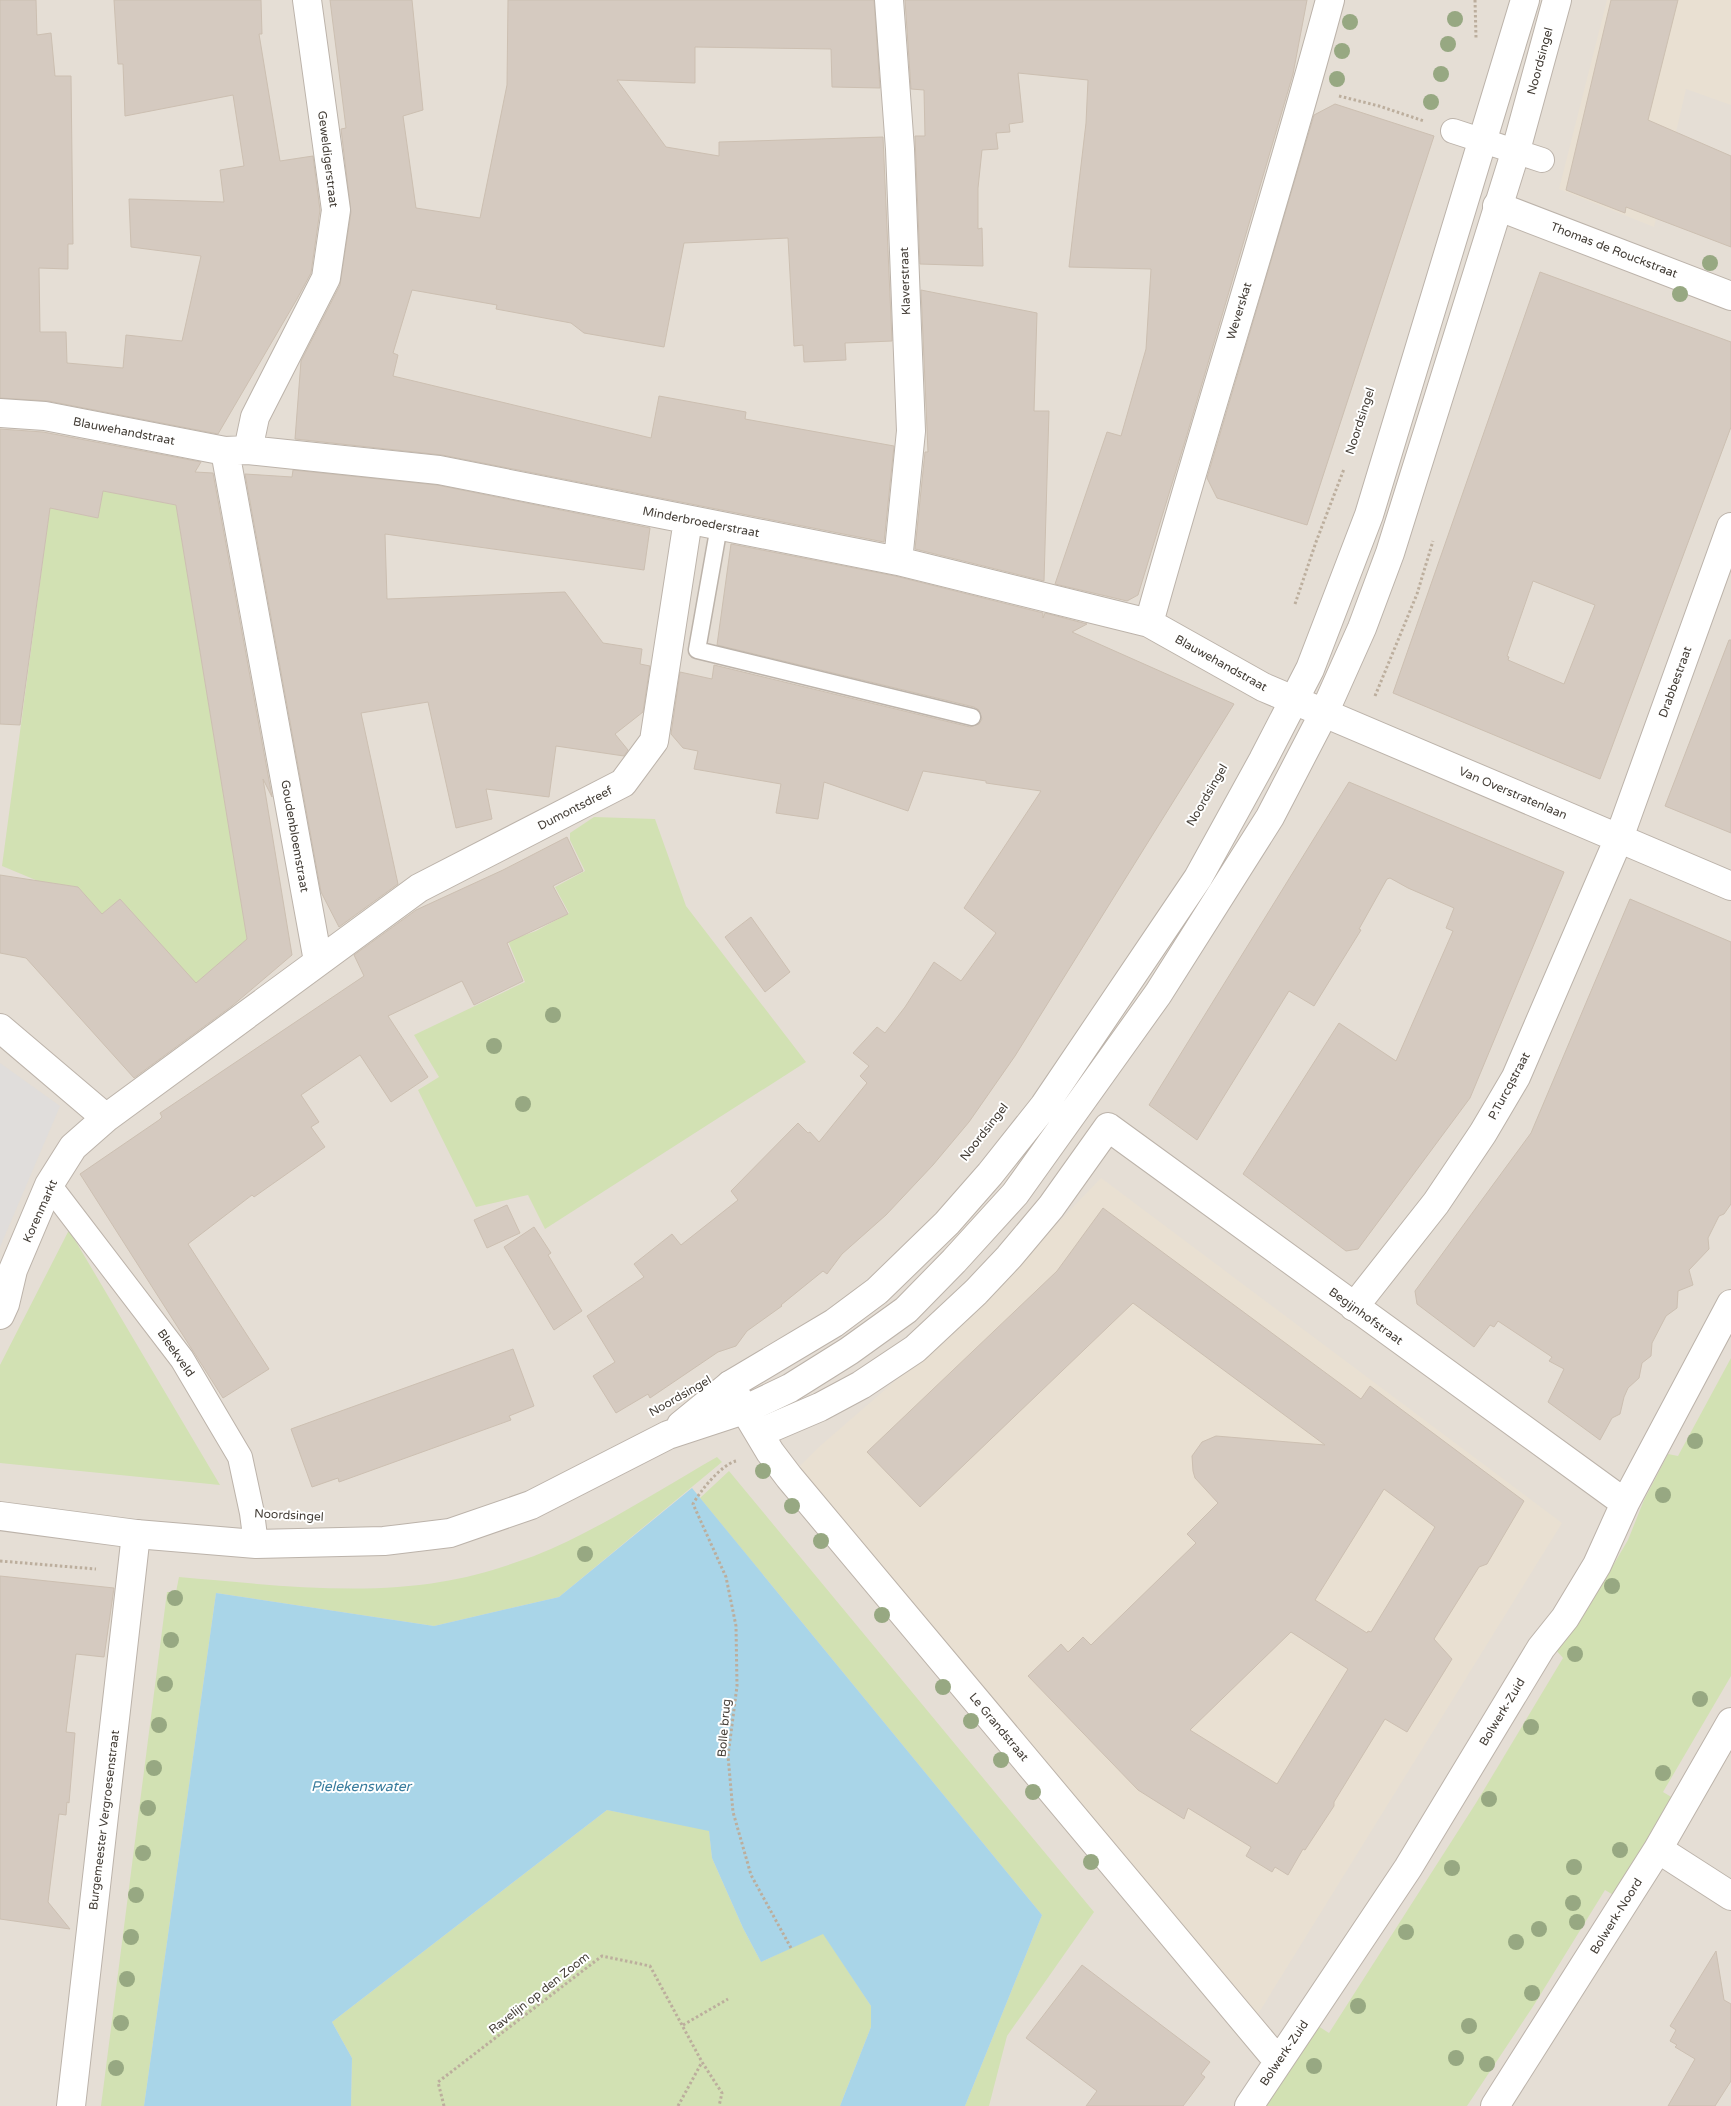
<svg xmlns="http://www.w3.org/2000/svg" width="1731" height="2106" viewBox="0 0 1731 2106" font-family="'Varela Round',sans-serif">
	<rect width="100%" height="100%" fill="#f1ede7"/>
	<path fill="#e5ded5" d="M0 0H1731V2106H0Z"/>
	<path fill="#e9e0d2" d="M1607 0H1731V105L1686 89 1654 227 1559 189Z
		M1101 1178 1562 1523 1258 2014 789 1477 819 1447 962 1323Z"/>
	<path fill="#d2e1b3" d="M103 491 176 505 247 939 190 988 163 981 180 965 120 899 102 914 78 887 38 881 2 866 50 508 98 518Z
		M594 817 655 819 686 906 806 1062 545 1229 528 1195 476 1207 418 1090 439 1077 414 1035 525 982 508 941 536 931 569 913 555 887 585 871 570 840V833Z
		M69 1230 220 1485 0 1463V1365Z
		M1731 1358V1676L1663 1792 1673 1798 1615 1896 1605 1890 1534 2005 1467 2106H1262L1318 2026 1329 2033 1476 1803 1563 1658 1555 1649 1585 1613 1628 1540 1644 1500 1668 1454 1678 1456Z
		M717 1457 722 1462 559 1597 434 1626 216 1593 144 2106H101L167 1592H176L179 1577C261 1584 359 1596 440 1582 472 1577 504 1567 534 1556 597 1531 659 1490 717 1457Z
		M729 1471 1094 1912 1007 2036 989 2106H965L1042 1915 700 1498Z
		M607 1810 709 1830 712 1858 743 1928 761 1962 823 1933 871 2006V2027L840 2106H351L352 2058 332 2022Z"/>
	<path fill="#e0dddb" d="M0 1063 60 1106 0 1247Z"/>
	<path fill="#a9d5e8" d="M692 1488 1042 1915 965 2106H840L871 2027V2006L823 1934 761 1962 743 1928 712 1858 709 1831 607 1810 332 2022 352 2058 351 2106H144L216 1593 434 1626 559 1597Z"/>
	<path fill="#d5cac0" stroke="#ccbfb1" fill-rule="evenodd" d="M0 0H36L37 35 51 33 55 76H71L73 244H68V269L39 268 40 332H66L67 363 123 368 126 335 182 341 201 256 131 247 129 199 224 202 220 170 244 166 233 95 125 116 123 64H118L114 0H261L262 34H259L280 161 313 156 320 210 311 273 297 299 218 434 48 401 0 398Z
		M330 0H412L423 110 403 116 416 208 480 218 507 85 508 0H874L880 88 832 87 831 49 695 47V83L617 80 666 147 719 156V142L883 137 892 341 845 343 846 360 804 362 803 345 794 346 788 238 684 243 664 347 584 333 571 323 496 309 497 305 412 290 393 353 398 355 393 376 651 438 659 396 746 412 745 419 894 446 884 542 442 455 295 439 301 361 340 285 351 212 341 129 346 128Z
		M905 0H1307L1293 74 1186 438 1138 595 1127 601 1055 584 1107 432 1121 436 1146 349 1151 269 1069 267 1086 123 1088 80 1018 73 1023 122 1009 124 1010 132 996 133 998 149 982 150 978 188V229L982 228 983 266 920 264 915 136H925L924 90 911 89Z
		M1611 0H1678L1648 120 1731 156V247L1626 207 1625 213 1566 190Z
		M1335 104 1434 136 1307 525 1217 498 1207 478 1314 115Z
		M1540 272 1731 342V427L1600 779 1393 693ZM1533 581 1595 605 1564 684 1508 660 1509 657 1507 656Z
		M921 290 1037 313 1034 411H1049L1044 581 915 549 925 452H928Z
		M0 429 43 432 201 462 195 472 213 473 272 797 263 779 292 955 232 1006 134 1078 26 958 0 953V875L78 887 102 914 120 899 196 983 247 939 176 505 103 491 98 518 50 508 20 725 0 724Z
		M293 470 437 485 650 528 644 570 385 534 387 599 565 592 603 643 642 649 640 664 650 666 643 712 615 734 628 750 624 756 556 746 549 797 486 789 492 819 456 828 428 702 361 713 398 884 339 927 321 892 245 474 292 477Z
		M731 544 895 576 1043 613V618L1045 613 1087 624 1072 632 1234 704 1015 1056 969 1122 933 1165 886 1215 842 1254 827 1274 823 1271 781 1305 782 1306 747 1331 736 1346 718 1352 650 1398 648 1394 616 1413 593 1376 615 1362 587 1316 644 1277 634 1264 672 1234 681 1245 738 1200 731 1191 798 1123 808 1133 810 1132 819 1142 867 1083 860 1076 869 1066 853 1053 877 1027 885 1033 905 1007 934 962 961 981 996 933 964 908 1041 791 986 783V781L923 771 908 811 824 782 818 819 776 813 781 784 694 769 698 751 683 748 671 734 680 672 712 679 714 665 970 727 979 724 982 719 979 710 974 707 717 645Z
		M1729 640H1731V833L1665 806Z
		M1349 782 1564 872 1470 1098 1358 1249 1346 1251 1243 1174 1339 1023 1396 1061 1453 931 1446 928 1454 908 1408 888 1390 878 1387 879 1359 929 1361 930 1314 1006 1289 991 1197 1140 1149 1105Z
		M567 837 583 871 553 886 568 914 507 943 523 981 474 1005 462 981 388 1016 428 1077 391 1102 360 1055 301 1095 319 1122 311 1127 325 1147 254 1197 252 1195 188 1244 269 1369 223 1398 80 1174 159 1120 162 1117 160 1113 364 976 354 955 416 910 503 870Z
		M1630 899 1731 942V1204L1724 1214 1719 1216 1708 1238 1709 1249 1689 1270 1693 1285 1678 1291 1677 1308 1666 1316 1652 1343 1651 1356 1642 1363 1639 1378 1628 1388 1624 1397 1620 1414 1612 1418 1600 1440 1548 1402 1564 1369 1549 1361 1552 1357 1498 1321 1494 1327 1490 1325 1474 1347 1417 1304 1415 1291 1531 1133Z
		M751 917 790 972 765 992 725 937Z
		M507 1205 520 1233 487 1248 474 1220Z
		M1103 1208 1361 1399 1370 1386 1524 1501 1487 1564 1479 1567 1434 1639 1452 1659 1407 1732 1385 1719 1334 1802V1806L1305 1850 1303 1849 1288 1875 1275 1867 1272 1872 1246 1856 1251 1847 1188 1808 1184 1819 1138 1790 1028 1676 1061 1644 1068 1652 1083 1637 1091 1645 1196 1543 1187 1534 1218 1503 1195 1478 1193 1471 1192 1456 1202 1442 1216 1436 1325 1445 1133 1303 920 1507 867 1452 1057 1271ZM1384 1489 1435 1527 1371 1632 1368 1631 1367 1633 1315 1600ZM1291 1632 1348 1669 1277 1784 1190 1730Z
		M534 1227 551 1253 548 1255 582 1311 554 1330 504 1247Z
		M513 1349 534 1406 509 1416 511 1420 339 1482 338 1478 312 1487 291 1429Z
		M0 1576 114 1588 104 1657 76 1654 66 1732 75 1733 69 1803 67 1802 66 1815 59 1814 48 1902 70 1929 0 1919Z
		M1716 1951 1724 2000 1731 2004V2081L1715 2106H1668L1695 2059 1675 2047 1677 2045 1670 2041 1676 2030 1670 2026Z
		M1082 1965 1210 2062 1201 2074 1205 2077 1183 2106H1086L1097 2091 1026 2038Z"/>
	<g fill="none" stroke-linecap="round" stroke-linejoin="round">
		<defs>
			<path id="service" d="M719 526 697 650 972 717"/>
			<path id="pedestrian" d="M1453 131 1542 160
				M49 1185 182 1359 240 1457 252 1513 256 1544"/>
			<path id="minor" d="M889 0 900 149 911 431 898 561
				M1497 206 1731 296
				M0 413 45 416 225 451 248 450 439 470 898 561 1149 623 1263 687 1731 886
				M248 450 255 417 326 278 336 210 307 0
				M225 451 318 961
				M1149 623C1207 414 1274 209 1330 0
				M0 1028 106 1118 73 1147 49 1185 13 1270 5 1304 0 1315
				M106 1118 419 888 623 783 654 741 688 520
				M1354 1307 1436 1203 1483 1133 1516 1077 1619 838 1731 527
				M730 1385 770 1452 789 1477 1278 2061
				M759 1433 820 1407 861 1385 915 1349 976 1292 1009 1257 1051 1207 1108 1127 1625 1503
				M1658 1849 1731 1896
				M71 2106 136 1534
				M1249 2106 1408 1868 1541 1648 1565 1618 1597 1565 1625 1503 1731 1304
				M1495 2106 1658 1849 1731 1722"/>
			<path id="tertiary" d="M681 1425 730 1385 834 1323 877 1291 947 1223 990 1174 1044 1106 1198 878 1263 760 1310 669 1369 515 1525 0
				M0 1516 136 1534 256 1544 384 1541 450 1533 531 1505 668 1435 744 1410 790 1388 849 1351 906 1310 954 1261 1015 1194 1158 994 1270 817 1324 713 1362 628 1390 553 1516 150 1557 0"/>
		</defs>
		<use href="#service" stroke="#bcb3aa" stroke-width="19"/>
		<use href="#pedestrian" stroke="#bcb3aa" stroke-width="26"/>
		<use href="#minor" stroke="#bcb3aa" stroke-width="30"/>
		<use href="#tertiary" stroke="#bcb3aa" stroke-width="30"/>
		<path stroke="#bcae9d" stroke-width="3" stroke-dasharray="2.5 2.5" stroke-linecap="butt" d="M1475 0 1476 38
			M1339 96 1379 106 1424 121
			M1295 604 1316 542 1344 469
			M1375 696 1417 594 1433 541
			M736 1461C721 1465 700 1491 693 1504L726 1577 736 1626 737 1686 728 1756 733 1812 751 1875 791 1948
			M0 1561 96 1569
			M683 2025 728 1999
			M444 2106 438 2082 602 1956 650 1966 702 2062 722 2093 719 2106
			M678 2106 702 2062"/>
		<use href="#service" stroke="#fff" stroke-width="16"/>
		<use href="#pedestrian" stroke="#fff" stroke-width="24"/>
		<use href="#minor" stroke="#fff" stroke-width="28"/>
		<use href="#tertiary" stroke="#fff" stroke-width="28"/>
	</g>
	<g fill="#97a882">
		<circle cx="1455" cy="19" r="8"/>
		<circle cx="1350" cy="22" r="8"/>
		<circle cx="1448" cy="44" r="8"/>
		<circle cx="1342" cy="51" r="8"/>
		<circle cx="1441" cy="74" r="8"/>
		<circle cx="1337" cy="79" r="8"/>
		<circle cx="1431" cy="102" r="8"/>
		<circle cx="1710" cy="263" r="8"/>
		<circle cx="1680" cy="294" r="8"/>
		<circle cx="553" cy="1015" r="8"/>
		<circle cx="494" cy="1046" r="8"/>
		<circle cx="523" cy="1104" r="8"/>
		<circle cx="1695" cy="1441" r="8"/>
		<circle cx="763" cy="1471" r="8"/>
		<circle cx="1663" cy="1495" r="8"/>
		<circle cx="792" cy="1506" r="8"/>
		<circle cx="821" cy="1541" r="8"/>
		<circle cx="585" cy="1554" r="8"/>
		<circle cx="1612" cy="1586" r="8"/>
		<circle cx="175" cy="1598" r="8"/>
		<circle cx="882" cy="1615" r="8"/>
		<circle cx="171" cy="1640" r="8"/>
		<circle cx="1575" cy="1654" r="8"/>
		<circle cx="165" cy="1684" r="8"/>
		<circle cx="943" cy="1687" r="8"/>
		<circle cx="1700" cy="1699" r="8"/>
		<circle cx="971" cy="1721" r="8"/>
		<circle cx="159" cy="1725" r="8"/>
		<circle cx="1531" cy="1727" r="8"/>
		<circle cx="1001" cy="1760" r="8"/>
		<circle cx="154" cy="1768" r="8"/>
		<circle cx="1663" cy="1773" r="8"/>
		<circle cx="1033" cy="1792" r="8"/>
		<circle cx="1489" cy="1799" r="8"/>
		<circle cx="148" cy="1808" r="8"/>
		<circle cx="1620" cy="1850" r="8"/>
		<circle cx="143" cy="1853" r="8"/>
		<circle cx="1091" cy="1862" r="8"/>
		<circle cx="1574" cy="1867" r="8"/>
		<circle cx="1452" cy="1868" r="8"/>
		<circle cx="136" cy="1895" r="8"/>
		<circle cx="1573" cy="1903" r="8"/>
		<circle cx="1577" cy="1922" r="8"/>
		<circle cx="1539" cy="1929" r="8"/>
		<circle cx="1406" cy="1932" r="8"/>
		<circle cx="131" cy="1937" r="8"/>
		<circle cx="1516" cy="1942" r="8"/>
		<circle cx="127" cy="1979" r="8"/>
		<circle cx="1532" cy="1993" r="8"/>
		<circle cx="1358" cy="2006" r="8"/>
		<circle cx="121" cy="2023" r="8"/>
		<circle cx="1469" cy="2026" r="8"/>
		<circle cx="1456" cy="2058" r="8"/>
		<circle cx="1487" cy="2064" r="8"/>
		<circle cx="1314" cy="2066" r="8"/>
		<circle cx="116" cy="2068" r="8"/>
	</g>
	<g text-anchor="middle" stroke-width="4" stroke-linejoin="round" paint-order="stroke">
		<g font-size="12" fill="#433d36" stroke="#fff">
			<text transform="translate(1540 61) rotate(-75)" y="4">Noordsingel</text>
			<text transform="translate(328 159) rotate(83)" y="4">Geweldigerstraat</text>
			<text transform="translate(1614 250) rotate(21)" y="4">Thomas de Rouckstraat</text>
			<text transform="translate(905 281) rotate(-92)" y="4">Klaverstraat</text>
			<text transform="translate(1239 311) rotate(-73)" y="4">Weverskat</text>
			<text transform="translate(1360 421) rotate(-72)" y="4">Noordsingel</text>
			<text transform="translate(124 431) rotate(11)" y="4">Blauwehandstraat</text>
			<text transform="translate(701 522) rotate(11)" y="4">Minderbroederstraat</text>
			<text transform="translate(1221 663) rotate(29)" y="4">Blauwehandstraat</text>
			<text transform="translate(1675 682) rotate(-70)" y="4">Drabbestraat</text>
			<text transform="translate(1513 793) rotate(23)" y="4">Van Overstratenlaan</text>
			<text transform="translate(1207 795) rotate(-60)" y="4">Noordsingel</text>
			<text transform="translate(575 808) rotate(-27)" y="4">Dumontsdreef</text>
			<text transform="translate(295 836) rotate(80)" y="4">Goudenbloemstraat</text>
			<text transform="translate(1509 1086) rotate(-62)" y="4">P.Turcqstraat</text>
			<text transform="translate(984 1132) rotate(-52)" y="4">Noordsingel</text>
			<text transform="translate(40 1211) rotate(-66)" y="4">Korenmarkt</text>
			<text transform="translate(1366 1316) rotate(36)" y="4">Begijnhofstraat</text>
			<text transform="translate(176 1353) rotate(55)" y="4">Bleekveld</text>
			<text transform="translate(680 1396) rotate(-30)" y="4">Noordsingel</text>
			<text transform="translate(289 1515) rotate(3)" y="4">Noordsingel</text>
			<text transform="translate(1502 1712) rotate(-59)" y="4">Bolwerk-Zuid</text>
			<text transform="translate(999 1727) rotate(50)" y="4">Le Grandstraat</text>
			<text transform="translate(724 1728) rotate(-85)" y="4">Bolle brug</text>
			<text transform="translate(104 1820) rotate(-83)" y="4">Burgemeester Vergroesenstraat</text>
			<text transform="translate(1616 1916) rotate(-58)" y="4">Bolwerk-Noord</text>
			<text transform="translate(539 1993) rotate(-38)" y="4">Ravelijn op den Zoom</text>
			<text transform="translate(1284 2053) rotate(-56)" y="4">Bolwerk-Zuid</text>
		</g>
		<g font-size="14" font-style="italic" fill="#397c9d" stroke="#fff">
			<text x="361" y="1791">Pielekenswater</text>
		</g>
	</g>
</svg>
